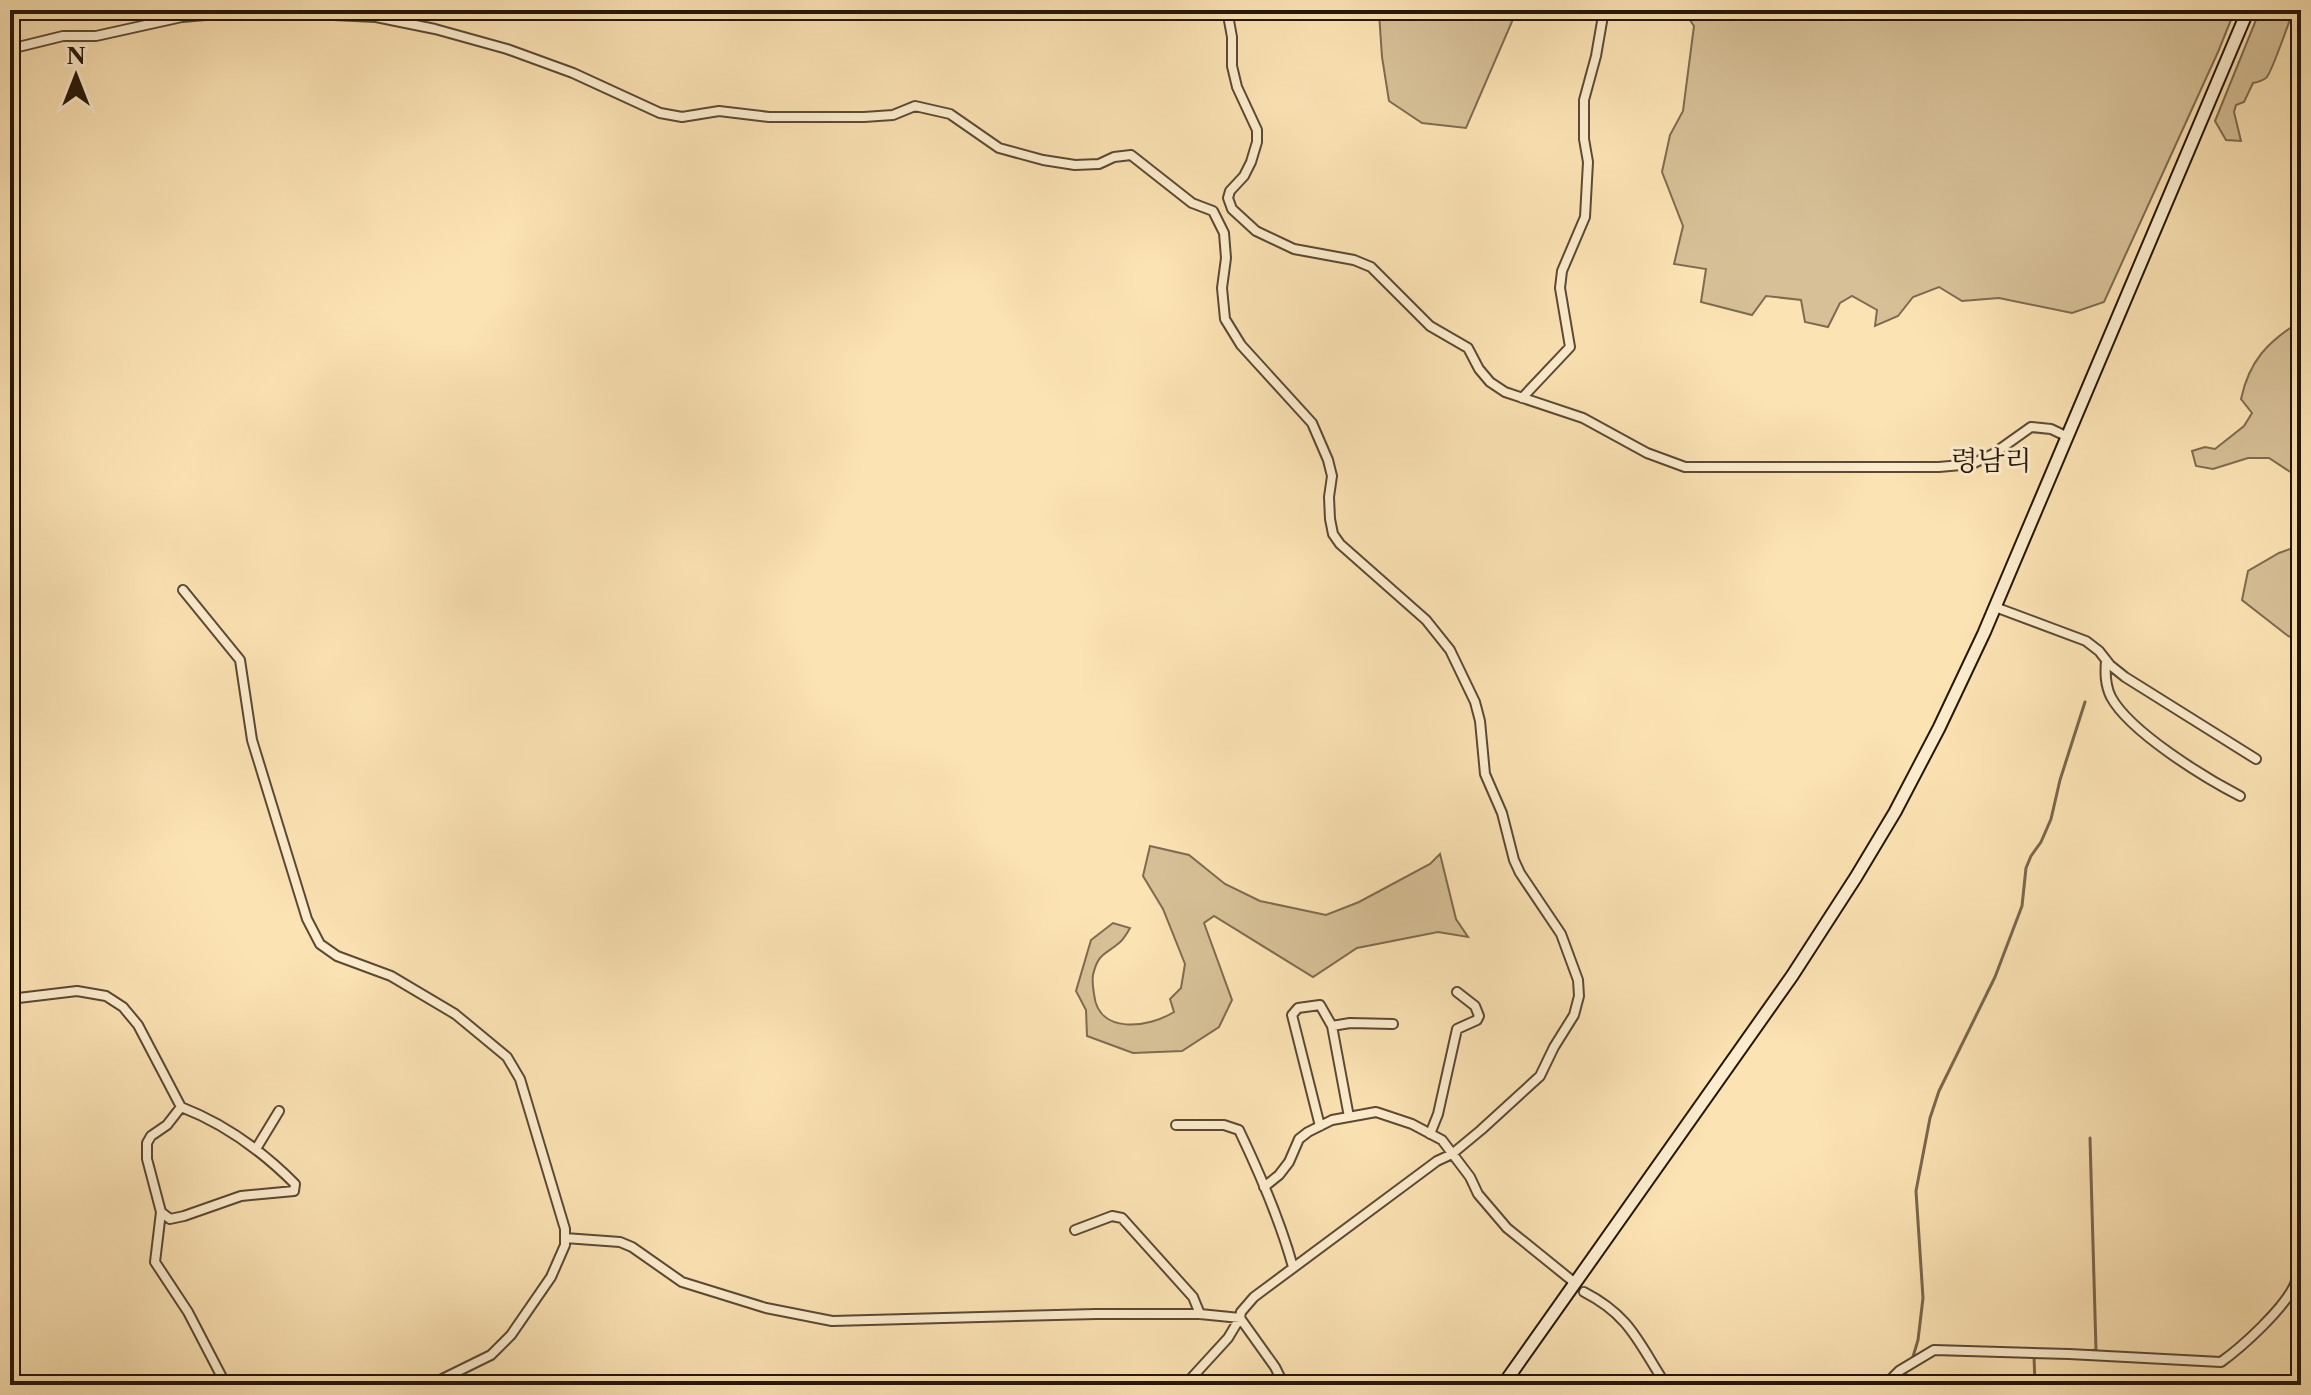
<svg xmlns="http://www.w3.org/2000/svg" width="2311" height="1395" viewBox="0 0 2311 1395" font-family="'Libre Caslon Text','Noto Serif KR',serif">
	<rect width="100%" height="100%" fill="#fce3b4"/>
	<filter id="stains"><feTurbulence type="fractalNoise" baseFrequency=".0025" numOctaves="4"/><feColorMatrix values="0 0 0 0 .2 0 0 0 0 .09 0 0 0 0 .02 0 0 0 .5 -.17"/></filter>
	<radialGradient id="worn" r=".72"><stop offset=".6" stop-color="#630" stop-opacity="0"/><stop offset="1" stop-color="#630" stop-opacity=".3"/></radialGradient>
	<path fill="#d7c097" stroke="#7e6b50" stroke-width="2" d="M1375 10H1517L1466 128 1422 123 1389 101 1382 57 1379 13Z
		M1683 10H2235L2218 52 2104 302 2072 313 1999 298 1962 301 1939 287 1913 297 1898 316 1875 326 1877 310 1852 296 1840 303 1828 327 1805 322 1801 300 1766 296 1752 315 1701 302 1706 269 1674 264 1683 226 1662 172 1670 135 1683 111 1694 26Z
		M2260 10H2293C2290 20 2271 74 2266 78 2262 81 2258 82 2253 83L2244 102 2236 105 2234 112 2241 141 2226 140 2215 121Z
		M2301 321V479L2269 458H2248L2213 469 2196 466 2192 451 2205 447 2215 449 2244 426 2252 413 2241 399C2249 361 2268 341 2301 321Z
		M2301 545V642L2288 636 2242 600 2248 571 2279 553Z
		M1150 846 1189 855 1225 884 1260 901 1326 915 1359 902 1430 864 1440 854 1456 919 1468 937 1438 932 1357 948 1313 977 1214 916 1204 923 1232 1000 1219 1027 1182 1051 1133 1053 1087 1036 1086 1010 1076 991 1091 940 1113 923 1130 928C1127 933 1124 939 1119 943 1105 955 1098 953 1093 975 1092 981 1093 988 1094 994 1098 1035 1148 1028 1174 1012L1170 999 1181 988 1185 964 1163 909 1143 876Z"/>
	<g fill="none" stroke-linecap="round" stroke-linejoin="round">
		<path stroke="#7a674d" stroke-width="3" d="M2088 1351 2096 1350 2090 1138
			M2034 1356 2035 1385
			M1912 1360 1918 1340 1923 1298 1916 1191 1930 1118 1939 1091 1995 977 2022 906 2026 868 2031 856 2041 842 2051 819 2060 780 2085 702
			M1900 1385 1907 1370"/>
		<defs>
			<path id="street" d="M1227 10 1232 37V66L1237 87 1257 130V142L1251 162 1244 176 1230 191 1228 198 1232 209 1256 231 1294 249 1354 260 1371 267 1430 326 1468 348 1479 369 1490 382 1505 392 1583 418 1647 453 1685 467H1939L1972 464 1993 454 2031 427 2051 429 2068 437
				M10 49 63 36H96L182 17 251 11 376 17 435 29 507 49 573 73 660 113 682 117 719 111 769 117H864L893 115 915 106 950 114 999 148 1043 160 1075 165 1099 164 1114 157 1131 155 1192 203 1213 211 1224 233 1226 258 1222 288 1225 319 1241 345 1312 423 1328 460 1332 476 1329 497 1330 519 1333 534 1340 544 1426 620 1450 650 1475 702 1480 721 1485 774 1502 813 1514 860 1520 873 1561 934 1578 980 1579 996 1574 1015 1554 1047 1540 1076 1481 1130 1452 1154 1437 1161 1254 1297 1241 1312 1240 1318 1275 1367 1284 1385
				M1522 398 1570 347 1560 288 1562 271 1585 217 1588 162 1584 139V100L1596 56 1604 10
				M183 590 240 660 252 740 307 919 320 944 337 956 391 976 455 1014 507 1057 520 1079 565 1229V1245L551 1277 511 1335 491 1355 430 1385
				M1995 607 2086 641 2099 651 2110 665 2125 677 2256 759
				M2106 660C2105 673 2105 685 2111 697 2130 732 2205 778 2240 796
				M10 999 77 991 106 996 123 1007 138 1025 181 1107 167 1125 151 1136 147 1143V1159L161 1212 155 1262 188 1312 226 1385
				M1332 1026 1350 1023 1393 1024
				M1176 1125H1224L1239 1130C1260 1174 1280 1220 1293 1267
				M1320 1126 1292 1015 1298 1008 1320 1005 1332 1026 1349 1117
				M1430 1134 1438 1114 1457 1029 1477 1020 1479 1016 1475 1006 1457 992
				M256 1149 279 1111
				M1264 1187 1279 1175 1289 1162 1299 1139 1308 1132 1332 1120 1376 1112 1412 1124 1442 1140 1470 1177 1478 1194 1507 1228 1575 1283
				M161 1212 170 1219 184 1216 241 1196 294 1191 295 1184C263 1152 223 1123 181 1107
				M1075 1230 1112 1216 1122 1218 1193 1297 1200 1314
				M565 1238 620 1242 632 1247 682 1282 766 1308 832 1321 1096 1314H1200L1240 1318 1228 1338 1185 1385
				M1584 1292C1631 1316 1639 1344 1666 1385
				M1813 1385 1820 1383 1837 1385
				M1885 1385 1899 1371 1934 1350 2069 1354 2221 1362C2242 1347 2285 1308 2295 1284 2303 1265 2296 1235 2301 1214"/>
			<path id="secondary" d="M1503 1385 1792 976 1856 877 1895 812 1939 728 1984 633 2248 10"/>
		</defs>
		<use href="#street" stroke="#5b4934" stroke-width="12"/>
		<use href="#secondary" stroke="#251609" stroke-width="15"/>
		<use href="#street" stroke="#fdedce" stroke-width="8"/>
		<use href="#secondary" stroke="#fdedce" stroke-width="11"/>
	</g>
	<g text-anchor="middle" stroke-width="6" stroke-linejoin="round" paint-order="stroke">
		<g font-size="28" fill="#251609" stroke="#fdedce">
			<text x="1991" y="470">령남리</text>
		</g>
	</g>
	<rect width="2311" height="1395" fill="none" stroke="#fce3b4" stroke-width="40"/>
	<rect x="12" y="12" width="2287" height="1371" fill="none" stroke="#251609" stroke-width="4"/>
	<rect x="20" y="20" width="2271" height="1355" fill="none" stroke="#251609" stroke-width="2"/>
	<g transform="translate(76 76)" stroke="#fdedce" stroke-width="6" paint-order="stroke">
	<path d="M0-6L14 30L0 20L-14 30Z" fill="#251609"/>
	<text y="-12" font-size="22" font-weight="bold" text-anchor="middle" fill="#251609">N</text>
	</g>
	<rect width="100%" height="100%" filter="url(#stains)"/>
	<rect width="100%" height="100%" fill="url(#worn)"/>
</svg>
